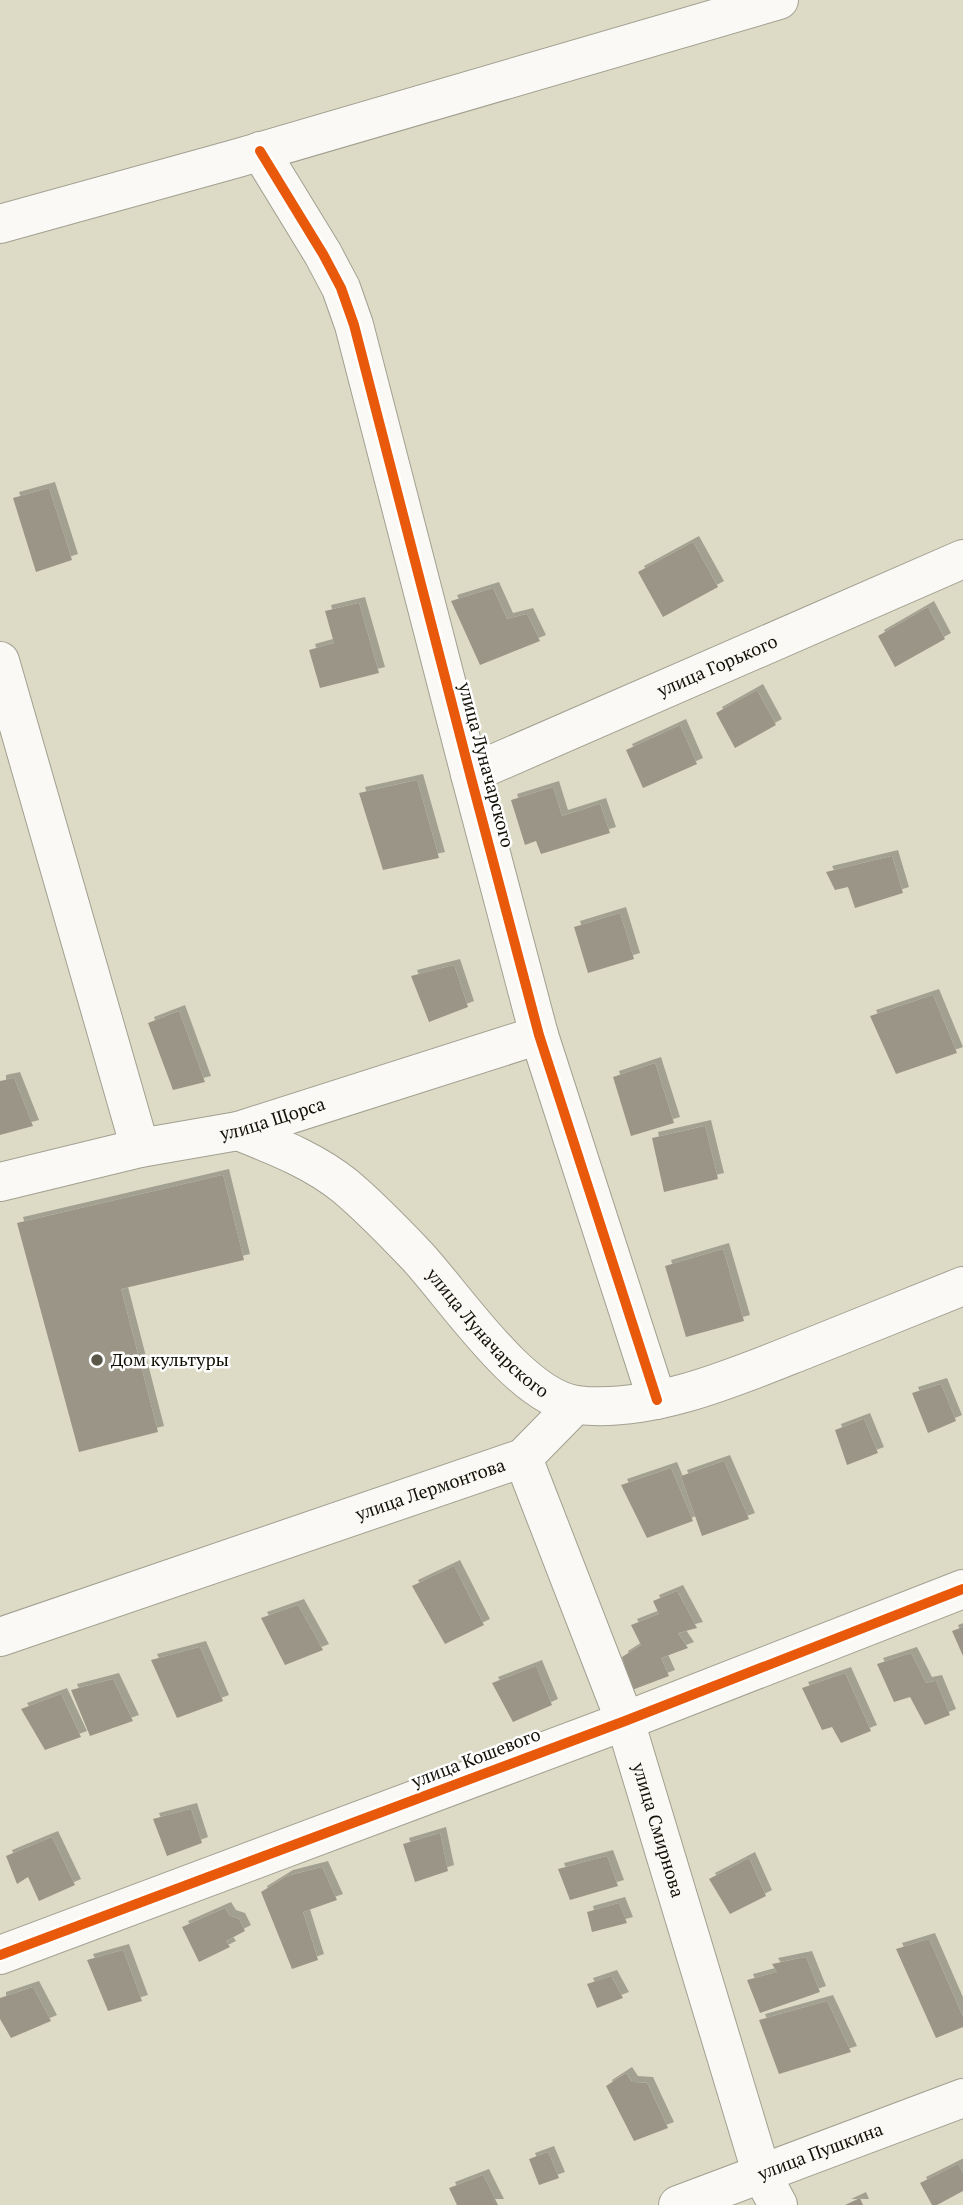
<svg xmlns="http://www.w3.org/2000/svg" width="963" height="2205" viewBox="0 0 963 2205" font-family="'PT Serif',serif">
	<defs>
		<filter id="shadow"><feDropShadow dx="6" dy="-6" stdDeviation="0" flood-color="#0004"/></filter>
	</defs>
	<rect width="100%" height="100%" fill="#dddac6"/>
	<path fill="#9b9587" filter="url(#shadow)" d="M49 488 72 560 36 572 13 498Z
		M693 542 718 587 663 617 638 572Z
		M493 588 507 619 527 614 540 641 480 665 451 601Z
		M359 603 379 673 320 688 309 650 334 643 325 611Z
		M928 607 945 639 895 667 878 636Z
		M757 690 776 725 735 748 716 713Z
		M680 725 697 764 643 788 626 750Z
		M417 780 439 858 383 870 359 793Z
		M553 787 562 816 600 804 610 833 541 854 536 841 525 845 511 800Z
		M892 856 903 893 855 908 848 887 835 890 826 872Z
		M620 913 634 959 588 973 574 927Z
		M454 965 468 1007 429 1022 411 976Z
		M933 995 957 1053 896 1074 870 1016Z
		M179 1011 205 1082 173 1090 148 1023Z
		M655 1063 674 1123 631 1136 613 1077Z
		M14 1078 33 1126 0 1135V1081Z
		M705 1126 718 1179 664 1192 652 1138Z
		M223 1175 244 1260 121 1289 158 1432 79 1452 17 1223Z
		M723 1249 744 1321 686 1337 665 1266Z
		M941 1384 956 1421 928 1433 912 1393Z
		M864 1419 878 1453 847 1465 835 1430Z
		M724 1461 749 1519 702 1536 681 1476Z
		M671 1468 693 1521 647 1538 621 1485Z
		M454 1566 484 1625 445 1644 412 1586Z
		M677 1591 697 1628 678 1633 688 1648 661 1658 669 1676 632 1690 622 1657 641 1645 631 1625 659 1614 653 1601Z
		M298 1605 323 1650 285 1665 261 1618Z
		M963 1627V1656L952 1631Z
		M200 1647 223 1701 177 1718 151 1660Z
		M911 1653 926 1683 936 1681 950 1715 925 1725 910 1697 894 1702 877 1664Z
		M536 1666 552 1705 513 1722 492 1683Z
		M845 1673 871 1731 841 1743 832 1727 822 1730 802 1688Z
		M113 1679 133 1721 90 1736 71 1690Z
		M61 1694 81 1737 45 1750 21 1709Z
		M191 1809 202 1843 167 1856 153 1819Z
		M440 1833 448 1871 415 1882 403 1844Z
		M52 1837 75 1885 39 1901 28 1877 17 1884 6 1856Z
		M607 1856 618 1886 570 1900 558 1869Z
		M749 1858 766 1896 730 1914 709 1879Z
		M322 1867 337 1900 303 1912 318 1960 292 1969 261 1892 287 1876Z
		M619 1903 627 1923 592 1932 587 1912Z
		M225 1908 230 1916 239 1919 245 1931 226 1941 230 1947 199 1962 182 1927Z
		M929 1939 963 2017V2027L936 2038 896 1949Z
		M123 1950 142 2001 108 2011 87 1960Z
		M806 1957 820 1992 760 2013 747 1980 777 1972 772 1964Z
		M611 1976 623 1998 597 2008 587 1984Z
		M33 1987 51 2021 11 2038 0 2019V1998Z
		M827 2001 851 2052 779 2074 759 2020Z
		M626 2073 632 2082 647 2083 668 2128 634 2141 606 2086Z
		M548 2152 559 2178 539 2185 529 2159Z
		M958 2164 963 2173V2191L937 2205H932L920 2183Z
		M483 2175 498 2205H457L449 2188Z
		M860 2198 863 2205H845Z"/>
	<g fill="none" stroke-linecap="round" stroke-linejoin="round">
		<defs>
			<g id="minor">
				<path d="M260 151 323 254 341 288 354 325 470 774 539 1035 657 1400"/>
				<path d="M0 224 238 158 779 0"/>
				<path d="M0 661 140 1148"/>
				<path id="s1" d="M470 774 963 559"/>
				<path id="s2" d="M238 1131C275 1146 313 1160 345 1186 369 1206 396 1234 417 1256 455 1297 521 1398 577 1405 651 1414 738 1376 806 1349 858 1328 911 1307 963 1286"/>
				<path id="s3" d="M0 1182 140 1148 238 1131 539 1035"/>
				<path id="s4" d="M523 1458 625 1721 762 2175 778 2205"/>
				<path id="s5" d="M0 1637 523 1458 575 1405"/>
				<path d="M0 1955 625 1721 963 1589"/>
				<path id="s6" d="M678 2205 963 2098"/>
			</g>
		</defs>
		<use href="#minor" stroke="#a2a090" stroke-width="40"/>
		<use href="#minor" stroke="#faf9f6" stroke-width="38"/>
		<defs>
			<path id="cycleway" d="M260 151 323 254 341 288 354 325 470 774 539 1035 657 1400
				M0 1955 625 1721 963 1589"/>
		</defs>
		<use href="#cycleway" stroke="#fff" stroke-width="15"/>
		<use href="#cycleway" stroke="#e8590c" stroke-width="10"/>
	</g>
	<circle fill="#5a5749" stroke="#fff" stroke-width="2.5" cx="97" cy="1360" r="7"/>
	<g text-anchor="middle" stroke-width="5" stroke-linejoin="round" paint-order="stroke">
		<g font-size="18" fill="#131005" stroke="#fff">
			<text dy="6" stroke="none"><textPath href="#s1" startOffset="270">улица Горького</textPath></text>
			<text transform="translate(486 765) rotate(75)" y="6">улица Луначарского</text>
			<text dy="6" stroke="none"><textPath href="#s3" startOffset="280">улица Щорса</textPath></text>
			<text dy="6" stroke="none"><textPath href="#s2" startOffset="326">улица Луначарского</textPath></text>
			<text dy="6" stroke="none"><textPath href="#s5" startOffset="455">улица Лермонтова</textPath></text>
			<text transform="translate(476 1758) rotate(-21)" y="6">улица Кошевого</text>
			<text dy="6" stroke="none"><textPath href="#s4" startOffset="396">улица Смирнова</textPath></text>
			<text dy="6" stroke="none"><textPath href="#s6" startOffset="152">улица Пушкина</textPath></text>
		</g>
		<g font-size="18" fill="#131005" stroke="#fff" text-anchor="start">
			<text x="111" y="1366">Дом культуры</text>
		</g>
	</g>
</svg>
